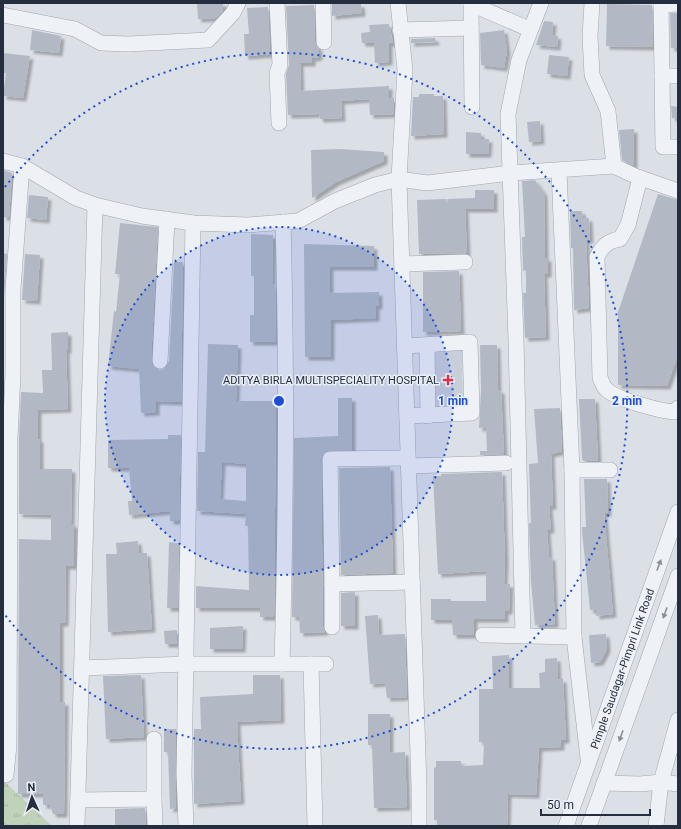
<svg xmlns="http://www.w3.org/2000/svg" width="681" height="829" viewBox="0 0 681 829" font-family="Roboto,sans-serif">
	<defs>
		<pattern id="park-tufts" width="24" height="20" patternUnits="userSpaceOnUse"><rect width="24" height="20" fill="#c1d2bb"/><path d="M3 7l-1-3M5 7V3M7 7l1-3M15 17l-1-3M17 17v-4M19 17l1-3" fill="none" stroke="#a6b5a2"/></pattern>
		<filter id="shadow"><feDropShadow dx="3.5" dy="3.5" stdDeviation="1" flood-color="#0004"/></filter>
	</defs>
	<rect width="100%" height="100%" fill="#dbe0e7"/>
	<path fill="#c9cfd9" d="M433 350H462L463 409 433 410Z"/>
	<path fill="url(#park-tufts)" d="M3 780 52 826H3Z"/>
	<path fill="#b2b9c4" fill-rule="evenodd" filter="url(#shadow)" d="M197 3H223V11L216 18 198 19Z
		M332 3 361 4 362 13 332 16Z
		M607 4 652 5 653 47 606 46Z
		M314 5 315 42 319 49V57L312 58V63H300L301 91 389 86V99L394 98V114L370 115 369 99 341 101 342 118 320 119 319 114 288 115 286 74 289 65 286 6Z
		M268 7 270 54 245 56 244 34H249L247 8Z
		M670 13H678V48H671Z
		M544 21 553 22 552 35 558 36 557 47 536 45Z
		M389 24 393 43H389V62L375 63 374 43H362L361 33 370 32 369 25Z
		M32 30 61 36 59 53 30 50Z
		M504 30 507 51 504 68 481 65 480 33Z
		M435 38 436 42 411 43V39Z
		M3 53 30 56 23 98 3 96 6 73H3Z
		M549 55 569 57 567 76 547 74Z
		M419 94H434V96H443L444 134 411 136 413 97H419Z
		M671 106 678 107V118H672Z
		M540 121 541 141 529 142 527 122Z
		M634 129V165H632L622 160 619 130Z
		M466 132 481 133V139H489L488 154H466Z
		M340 149 384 152V161L336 182 312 198 311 150Z
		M3 170 12 173 9 217H3Z
		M535 180 544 193 545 258H548V274H544L546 337 525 338 523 293H526V270L523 271 522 237H525L522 181Z
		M475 190H494V209H465L467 253 419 254 417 200 446 199 448 209 447 199 475 198Z
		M658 194 678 200V355L667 386 618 385V312Z
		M29 195 48 197 46 220 27 218Z
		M570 211H582L583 218H589L590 240H586L589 308 574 310 573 248H571Z
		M120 223 158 227 151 361 152 365 159 370 164 369 169 361 174 262H183L181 402 156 401V412L141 413 139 369 108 366 114 311 116 312 120 274H115Z
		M251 234 273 235 272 285 275 284 276 342H250V315H254V276H251Z
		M304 244 374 246V267H330V293L379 292V306H376V318L331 320V357H305Z
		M3 253 7 254 4 299H3Z
		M25 254 40 255 37 301 22 300Z
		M459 271 461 331 423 332V272Z
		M68 332V350H66L68 409 38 410V439H40V469H72L71 524H74V566H66L65 623H60V702H65L64 814H53L50 805H43V794H18L19 539 51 540V515L19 514V439L21 392 43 393 42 370H52L51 333Z
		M208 344 238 345 236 401H276L274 617H260V608H196V586L249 590 248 526H245L246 514 197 511 198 452H205ZM222 462 246 464V501L220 499Z
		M480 345H497L498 390H501L504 454 480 455V451H487L486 427 479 428 481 390Z
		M338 398H352V450L326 451 321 459 323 627 325 632 300 633 299 617H292L294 438 338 436Z
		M579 399H595L598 461H583L582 458Z
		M560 408 562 451 551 454 553 506H549L551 530H547L549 557H552L555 624 535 625 531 581 529 523H531L529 464 538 463 534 409Z
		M168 435H181L179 521H170V511L129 515 128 501H132L129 468H108V440L168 439Z
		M390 467 393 573 341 575 339 468Z
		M502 472 505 560 504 584H510L509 611H505V619H474V635H453L452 620H431V599H451V601H486V571L438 574 433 476H441V474Z
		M584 479H607L608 513H604L613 614 596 616V610H590L582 531V527H586Z
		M138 541 139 553H147L152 629 108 632 106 554H117L116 543Z
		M169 542 179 543 178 608H167Z
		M355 592V626H341V593Z
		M378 615 379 635 405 634 407 697 387 698 385 683 370 684 365 616Z
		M243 626 242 649H210V628Z
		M177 630V644H165L164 631Z
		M606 634 607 649 600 662 591 663 589 635Z
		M509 655V688H540L539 673 545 672V659L557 658 558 679H563L566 740H561V747L539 748 536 795 508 794 507 826H437V820H434V768L436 767V761H461V766L483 765 484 742H479V689H493L492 656Z
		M141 675 144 737 106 739 103 676Z
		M253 675H280L281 720 237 722 241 801 194 804V729H201L200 697 253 694Z
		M368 714H390V753L405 752 407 807 374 808 372 745H368Z
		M164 729H176V808L170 809 168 752H164Z
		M145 808 146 826H115V809Z"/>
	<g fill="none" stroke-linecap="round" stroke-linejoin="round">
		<defs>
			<g id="minor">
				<path d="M277 3 280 65 277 73 279 123"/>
				<path d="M323 3 324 42"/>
				<path d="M398 3 405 70 399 179 419 786V826"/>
				<path d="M471 3 472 107"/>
				<path d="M592 3 590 36 592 75 608 111 614 166"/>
				<path d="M661 3 663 147H678"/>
				<path d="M471 4 529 29"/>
				<path d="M661 5 678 4"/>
				<path d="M3 15 75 29 101 43 128 44 208 40 233 13 238 3"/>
				<path d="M400 30 471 28"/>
				<path d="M662 76H678"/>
				<path d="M3 161 22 166 76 198 95 205 142 216 193 223 248 225 298 221 335 201 375 185 399 179 427 183 511 173 614 166 635 176 678 191"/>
				<path d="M640 178 628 225 620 239C608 241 602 246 597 257L600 378C602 381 603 387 606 389 615 399 660 411 674 412L678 408"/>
				<path d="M402 264 465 262"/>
				<path d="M427 345 428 416"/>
				<path d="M405 346 470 342 472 413 407 416"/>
				<path d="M160 361 167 219"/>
				<path d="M408 458 330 459 332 584 412 582"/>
				<path d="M409 466 506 463"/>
				<path d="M572 470H610"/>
				<path d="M332 584V627"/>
				<path d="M483 635 574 637 572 470 559 171"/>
				<path d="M523 636 516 340 508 114 519 60 541 3"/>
				<path d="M574 637 588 758"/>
				<path d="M282 664C286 516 287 369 283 222"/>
				<path d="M311 664 315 826"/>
				<path d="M82 668 186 664H326"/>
				<path d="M154 739V799"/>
				<path d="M6 775 9 745 10 439 13 373V289L22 166"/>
				<path d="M604 783 640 784 661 782 678 784"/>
				<path d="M78 800 154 799 155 826"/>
				<path d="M77 826 95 205"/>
				<path d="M186 826 184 774 193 223"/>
				<path id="s1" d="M566 826 678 512"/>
				<path d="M589 826 678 576"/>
				<path d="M656 826 661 782 678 720"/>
			</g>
		</defs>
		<use href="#minor" stroke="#a0a7b1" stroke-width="16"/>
		<use href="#minor" stroke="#eef1f5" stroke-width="15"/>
	</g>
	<defs><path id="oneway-solid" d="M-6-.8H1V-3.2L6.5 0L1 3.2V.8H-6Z"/></defs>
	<g fill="#89909a">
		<use href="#oneway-solid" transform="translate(659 565) rotate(-70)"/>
		<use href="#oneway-solid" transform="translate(665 613) rotate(110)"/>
		<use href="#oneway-solid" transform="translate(621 736) rotate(110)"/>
	</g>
	<circle cx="279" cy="401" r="174" fill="#1d4ed8" fill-opacity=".12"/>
	<g fill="none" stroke="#1d4ed8" stroke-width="2" stroke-dasharray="2 4">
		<circle cx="279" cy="401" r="174"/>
		<path d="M5 187A348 348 0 1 1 5 615"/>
	</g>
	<path fill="#da324c" stroke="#eaeff5" stroke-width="1.5" d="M446 374h4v4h4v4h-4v4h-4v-4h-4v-4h4z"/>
	<g text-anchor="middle" stroke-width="3" stroke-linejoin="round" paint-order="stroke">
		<g font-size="11" fill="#242e3e" stroke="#eaeff5" text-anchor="end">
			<text x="439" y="384">ADITYA BIRLA MULTISPECIALITY HOSPITAL</text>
		</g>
		<g font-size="11" fill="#242e3e" stroke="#eaeff5">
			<text dy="4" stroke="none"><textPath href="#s1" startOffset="167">Pimple Saudagar-Pimpri Link Road</textPath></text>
		</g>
	</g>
	<circle cx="279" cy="401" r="6" fill="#1d4ed8" stroke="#eaeff5" stroke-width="2"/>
	<g font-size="12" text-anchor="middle" font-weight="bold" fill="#1d4ed8" stroke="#eaeff5" stroke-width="3" stroke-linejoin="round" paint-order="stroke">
		<text x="453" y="405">1 min</text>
		<text x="627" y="405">2 min</text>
	</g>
	<rect width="681" height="829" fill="none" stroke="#242e3e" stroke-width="8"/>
	<g transform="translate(32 797) rotate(357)" stroke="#eaeff5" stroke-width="3" paint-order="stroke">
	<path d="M0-3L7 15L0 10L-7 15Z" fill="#242e3e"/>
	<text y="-6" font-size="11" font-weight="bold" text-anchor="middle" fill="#242e3e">N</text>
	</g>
	<path d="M541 809v6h109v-6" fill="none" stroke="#242e3e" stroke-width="2"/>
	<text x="547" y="809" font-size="12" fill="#242e3e" stroke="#eaeff5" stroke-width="3" paint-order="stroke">50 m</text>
</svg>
